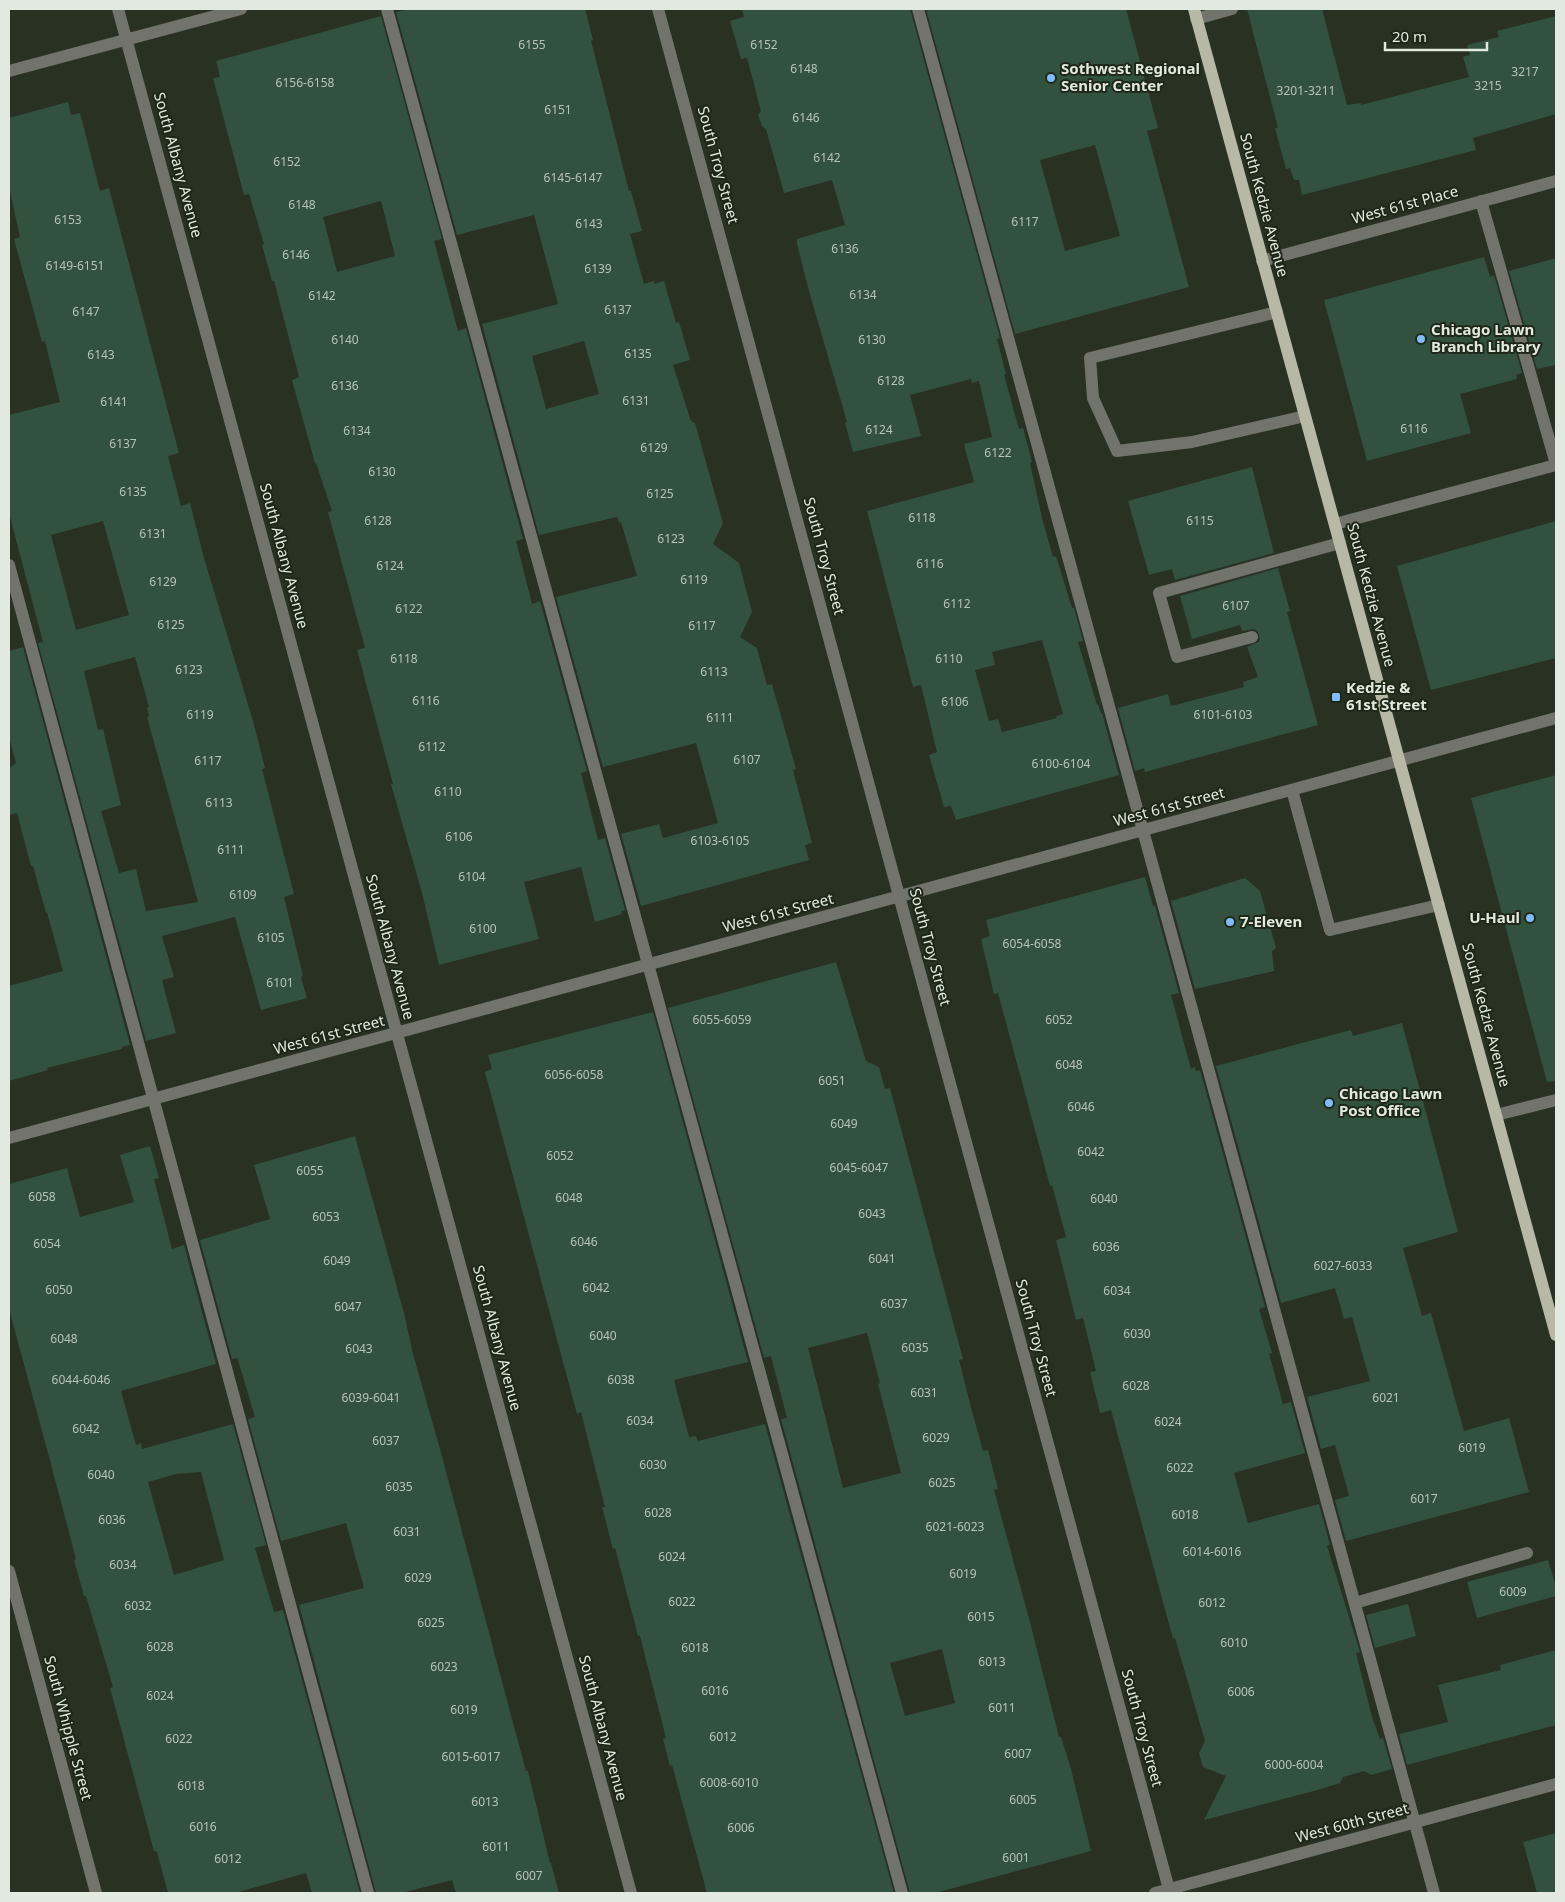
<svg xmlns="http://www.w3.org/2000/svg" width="1565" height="1902" viewBox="0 0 1565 1902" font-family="'Noto Sans',sans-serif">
	<rect width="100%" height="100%" fill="#283122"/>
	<path fill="#32523f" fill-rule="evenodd" d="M410 9H585L593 40 591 41 611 119 629 191H631L642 231 630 234 644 284 654 281V284L664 281 676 323 679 322 690 360 673 365 691 421 695 423 697 430 723 523 713 544 739 563 752 612 740 637 757 648 767 685 772 684 796 769 793 770 812 843 805 845 809 860 641 906 621 834 659 824 663 838 718 823 696 743 603 767 556 597 637 576 621 522 619 523 617 517 539 535 482 324 558 304 534 215 457 235 396 12ZM584 341 599 394 546 409 532 356Z
		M742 9H910L1000 338 997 339 1006 374 1004 375 1019 429 1023 428 1032 462 1030 463 1042 518 1053 557 1056 556 1072 608H1074L1083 641 1078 642 1097 705 1098 704 1101 713H1102L1119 775 956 820 951 806 944 807 929 755 937 752 921 685 913 687 867 511 974 482 964 444 992 437 979 381 972 383 971 379 910 395 921 436 853 452 845 423 847 422 809 291 797 244V239L845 225 832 180 784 193 766 129 762 126 758 115 761 111 747 58 741 59 730 21 744 17ZM1042 640 1063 714 1056 716 1057 718 1002 732 998 719 989 721 975 670 995 665 992 652Z
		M926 9H1126L1158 128 1147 131 1189 287 1015 334ZM1095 145 1120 236 1065 251 1040 160Z
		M1247 9H1322L1347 105 1361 103V105L1469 77 1463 57 1470 55 1467 45 1499 37 1497 31 1556 16V114L1473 138 1476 150 1302 195 1299 180H1294L1290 168 1286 169 1275 128H1278Z
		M381 16 442 239 434 241 458 331 466 328 523 539 516 541 532 604 540 601 587 771 581 773 598 840 605 838 625 910 621 911 622 914 595 922 581 867 524 882 539 939 439 965 422 893 391 784H393L357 650 365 648 328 512 332 511 316 463H315L292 380 299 377 274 281H272L262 245 264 244 249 194 244 195 213 78 220 77 216 61ZM381 201 395 256 337 272 323 217Z
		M68 102 71 115 80 113 100 191 109 188 179 453 168 456 181 506 190 503 204 558 253 721 265 768 262 769 294 894 284 897 303 976 301 977 307 998 261 1010 235 917 162 936 174 977 162 980 176 1033 146 1041 38 643 43 642 9 513V415L60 402 45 341 42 342 14 239 20 237 9 187V118ZM103 521 129 615 76 630 51 535ZM135 657 149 707H147L149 716 147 717 198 902 146 911 136 869 119 873 101 811 121 805 103 729 98 730 84 671Z
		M1484 257 1490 277 1494 275 1522 373 1516 375 1517 379 1460 394 1471 433 1367 461 1324 300Z
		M1556 258V365L1537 369 1509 271Z
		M1252 467 1274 553 1175 580 1172 569 1149 575 1128 501Z
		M1556 521V658L1431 690 1397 566Z
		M1278 568 1290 611 1287 612 1318 725 1145 772 1144 768 1135 771 1118 708 1168 694 1171 706 1244 687 1243 682 1258 677 1247 647 1258 642 1260 639 1258 632 1254 629 1242 631 1240 625 1192 639 1180 596Z
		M23 647 130 1045 122 1047V1049L47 1068 48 1070 9 1081V986L63 971 47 912 46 913 33 866H31L17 813 9 815V768L16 763 9 737V651Z
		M1556 775V1081L1547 1082 1471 798Z
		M1145 877 1153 906H1155L1179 993 1171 995 1191 1069 1195 1067 1196 1071 1200 1070 1265 1307 1259 1309 1272 1353 1269 1354 1283 1404 1291 1402 1305 1453 1234 1473 1248 1523 1319 1504 1330 1545 1327 1546 1360 1652 1356 1653 1372 1717 1380 1739 1383 1738 1392 1769 1371 1775 1364 1771 1343 1777 1340 1783 1314 1791 1204 1820 1226 1776 1203 1767 1199 1753 1205 1741 1175 1638 1173 1639 1111 1410 1100 1413 1090 1372 1096 1371 1083 1318 1076 1320 1056 1240 1066 1237 1052 1185 1050 1186 998 993 994 994 981 939 990 936 986 920Z
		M1245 878 1260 891 1276 948 1272 951 1274 971 1195 989 1171 901Z
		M836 962 866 1061 879 1067 885 1089 890 1088 963 1359 959 1360 972 1411 983 1451 988 1450 998 1489 994 1490 1030 1622 1059 1737H1061L1071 1769 1091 1851 935 1893H910L781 1419 787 1418 771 1356 764 1358 668 1008ZM867 1333 880 1383 878 1384 901 1473 843 1488 808 1348ZM942 1649 955 1703 905 1716 890 1663Z
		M653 1012 748 1362 674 1380 689 1437 696 1436 698 1441 765 1424 894 1893H707L672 1765 670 1766 663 1739 666 1738 640 1636H638L615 1548 613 1549 602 1507H605L581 1412 577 1414 485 1072 492 1069 488 1055Z
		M1402 1023 1458 1232 1403 1248 1422 1316 1431 1313 1464 1431 1509 1418 1529 1492 1346 1541 1335 1500 1349 1496 1335 1445 1321 1449 1307 1397 1370 1381 1352 1317 1344 1319 1335 1288 1281 1303 1216 1066 1351 1030 1353 1036Z
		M355 1136 404 1313 413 1354 440 1449 512 1719 526 1771H528L550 1863H551L559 1893H456L452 1880 402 1893H376L299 1605 364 1588 346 1523 281 1541 248 1419 255 1417 238 1360 237 1358 232 1359 200 1240 270 1219 254 1165Z
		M150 1146 159 1178 154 1179 172 1249 184 1245 216 1364 121 1391 136 1445 141 1443 142 1449 233 1424 266 1545 255 1548 274 1612 283 1610 360 1893H312L306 1873 235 1893H168L157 1852 154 1851 110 1688 113 1687 86 1596H84L74 1560 76 1559 52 1468 9 1309V1184L67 1168 80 1217 134 1202 120 1155ZM201 1472 224 1560 174 1575 148 1482 176 1474Z
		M1548 1560 1556 1587V1596L1477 1618 1467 1582Z
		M1408 1604 1416 1636 1375 1648 1366 1615Z
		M1556 1650V1725L1407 1765 1399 1734 1448 1722 1438 1685 1501 1670 1500 1665Z
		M1556 1833V1893H1537L1523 1842Z"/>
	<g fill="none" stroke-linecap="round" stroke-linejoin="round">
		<path stroke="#72736a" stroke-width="12" d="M118 9 631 1893
			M387 9 902 1893
			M658 9 1170 1893
			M918 9 1434 1893
			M1196 19 1232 9
			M9 71 241 9
			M1481 201 1556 464
			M1262 261 1556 181
			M1277 312 1090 358 1093 398 1117 451 1192 442 1305 416
			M1335 524 1556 465
			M9 565 368 1893
			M1252 637 1177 657 1159 593 1340 543
			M1292 790 1330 930 1439 905
			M1496 1115 1556 1100
			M9 1138 1556 718
			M9 1571 96 1893
			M1355 1603 1527 1553
			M1155 1893 1556 1784"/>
		<path stroke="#b7b8a6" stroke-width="12" d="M1194 9 1556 1335"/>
	</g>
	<g fill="#81bdfa" stroke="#1e2718" stroke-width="2">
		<circle cx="1051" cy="78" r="5"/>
		<circle cx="1421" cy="339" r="5"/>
		<rect x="1331" y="692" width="10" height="10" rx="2.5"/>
		<circle cx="1530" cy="918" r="5"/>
		<circle cx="1230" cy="922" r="5"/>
		<circle cx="1329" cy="1103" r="5"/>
	</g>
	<g text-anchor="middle" stroke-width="4" stroke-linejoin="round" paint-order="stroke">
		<g font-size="12" fill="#b6c3b7">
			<text x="532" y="49">6155</text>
			<text x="764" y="49">6152</text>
			<text x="804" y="73">6148</text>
			<text x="1525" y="76">3217</text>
			<text x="305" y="87">6156-6158</text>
			<text x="1488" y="90">3215</text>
			<text x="1306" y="95">3201-3211</text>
			<text x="558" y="114">6151</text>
			<text x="806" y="122">6146</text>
			<text x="827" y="162">6142</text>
			<text x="287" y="166">6152</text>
			<text x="573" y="182">6145-6147</text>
			<text x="302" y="209">6148</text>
			<text x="68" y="224">6153</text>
			<text x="1025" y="226">6117</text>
			<text x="589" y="228">6143</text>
			<text x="845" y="253">6136</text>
			<text x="296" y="259">6146</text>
			<text x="75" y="270">6149-6151</text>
			<text x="598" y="273">6139</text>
			<text x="863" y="299">6134</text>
			<text x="322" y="300">6142</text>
			<text x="618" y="314">6137</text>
			<text x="86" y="316">6147</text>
			<text x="345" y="344">6140</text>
			<text x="872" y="344">6130</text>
			<text x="638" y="358">6135</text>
			<text x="101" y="359">6143</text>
			<text x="891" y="385">6128</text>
			<text x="345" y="390">6136</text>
			<text x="636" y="405">6131</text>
			<text x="114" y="406">6141</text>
			<text x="1414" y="433">6116</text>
			<text x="879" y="434">6124</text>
			<text x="357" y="435">6134</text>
			<text x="123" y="448">6137</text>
			<text x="654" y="452">6129</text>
			<text x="998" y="457">6122</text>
			<text x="382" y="476">6130</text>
			<text x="133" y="496">6135</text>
			<text x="660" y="498">6125</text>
			<text x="922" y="522">6118</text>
			<text x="378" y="525">6128</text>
			<text x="1200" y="525">6115</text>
			<text x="153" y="538">6131</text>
			<text x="671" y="543">6123</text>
			<text x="930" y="568">6116</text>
			<text x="390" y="570">6124</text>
			<text x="694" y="584">6119</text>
			<text x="163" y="586">6129</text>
			<text x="957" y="608">6112</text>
			<text x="1236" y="610">6107</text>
			<text x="409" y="613">6122</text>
			<text x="171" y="629">6125</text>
			<text x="702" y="630">6117</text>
			<text x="404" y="663">6118</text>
			<text x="949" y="663">6110</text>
			<text x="189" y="674">6123</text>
			<text x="714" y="676">6113</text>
			<text x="426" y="705">6116</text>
			<text x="955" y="706">6106</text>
			<text x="200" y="719">6119</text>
			<text x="1223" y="719">6101-6103</text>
			<text x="720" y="722">6111</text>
			<text x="432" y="751">6112</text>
			<text x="747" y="764">6107</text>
			<text x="208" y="765">6117</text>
			<text x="1061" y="768">6100-6104</text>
			<text x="448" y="796">6110</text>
			<text x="219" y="807">6113</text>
			<text x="459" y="841">6106</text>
			<text x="720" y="845">6103-6105</text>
			<text x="231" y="854">6111</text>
			<text x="472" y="881">6104</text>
			<text x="243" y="899">6109</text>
			<text x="483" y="933">6100</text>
			<text x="271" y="942">6105</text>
			<text x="1032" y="948">6054-6058</text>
			<text x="280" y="987">6101</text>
			<text x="722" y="1024">6055-6059</text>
			<text x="1059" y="1024">6052</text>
			<text x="1069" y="1069">6048</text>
			<text x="574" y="1079">6056-6058</text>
			<text x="832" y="1085">6051</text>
			<text x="1081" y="1111">6046</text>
			<text x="844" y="1128">6049</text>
			<text x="1091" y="1156">6042</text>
			<text x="560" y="1160">6052</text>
			<text x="859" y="1172">6045-6047</text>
			<text x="310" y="1175">6055</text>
			<text x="42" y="1201">6058</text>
			<text x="569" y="1202">6048</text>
			<text x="1104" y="1203">6040</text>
			<text x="872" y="1218">6043</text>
			<text x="326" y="1221">6053</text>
			<text x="584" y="1246">6046</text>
			<text x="47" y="1248">6054</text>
			<text x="1106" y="1251">6036</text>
			<text x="882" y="1263">6041</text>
			<text x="337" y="1265">6049</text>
			<text x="1343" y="1270">6027-6033</text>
			<text x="596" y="1292">6042</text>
			<text x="59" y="1294">6050</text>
			<text x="1117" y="1295">6034</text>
			<text x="894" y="1308">6037</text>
			<text x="348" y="1311">6047</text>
			<text x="1137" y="1338">6030</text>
			<text x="603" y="1340">6040</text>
			<text x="64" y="1343">6048</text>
			<text x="915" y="1352">6035</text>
			<text x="359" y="1353">6043</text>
			<text x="81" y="1384">6044-6046</text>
			<text x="621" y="1384">6038</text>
			<text x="1136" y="1390">6028</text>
			<text x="924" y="1397">6031</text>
			<text x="371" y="1402">6039-6041</text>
			<text x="1386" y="1402">6021</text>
			<text x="640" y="1425">6034</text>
			<text x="1168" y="1426">6024</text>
			<text x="86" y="1433">6042</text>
			<text x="936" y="1442">6029</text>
			<text x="386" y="1445">6037</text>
			<text x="1472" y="1452">6019</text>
			<text x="653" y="1469">6030</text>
			<text x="1180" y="1472">6022</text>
			<text x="101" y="1479">6040</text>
			<text x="942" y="1487">6025</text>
			<text x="399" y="1491">6035</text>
			<text x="1424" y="1503">6017</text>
			<text x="658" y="1517">6028</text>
			<text x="1185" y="1519">6018</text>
			<text x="112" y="1524">6036</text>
			<text x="955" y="1531">6021-6023</text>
			<text x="407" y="1536">6031</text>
			<text x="1212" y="1556">6014-6016</text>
			<text x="672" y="1561">6024</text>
			<text x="123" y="1569">6034</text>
			<text x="963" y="1578">6019</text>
			<text x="418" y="1582">6029</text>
			<text x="1513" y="1596">6009</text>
			<text x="682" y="1606">6022</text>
			<text x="1212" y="1607">6012</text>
			<text x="138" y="1610">6032</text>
			<text x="981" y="1621">6015</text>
			<text x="431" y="1627">6025</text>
			<text x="1234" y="1647">6010</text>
			<text x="160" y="1651">6028</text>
			<text x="695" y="1652">6018</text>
			<text x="992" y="1666">6013</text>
			<text x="444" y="1671">6023</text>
			<text x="715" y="1695">6016</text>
			<text x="1241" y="1696">6006</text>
			<text x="160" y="1700">6024</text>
			<text x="1002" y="1712">6011</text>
			<text x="464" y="1714">6019</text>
			<text x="723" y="1741">6012</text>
			<text x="179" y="1743">6022</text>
			<text x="1018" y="1758">6007</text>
			<text x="471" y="1761">6015-6017</text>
			<text x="1294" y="1769">6000-6004</text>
			<text x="729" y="1787">6008-6010</text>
			<text x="191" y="1790">6018</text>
			<text x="1023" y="1804">6005</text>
			<text x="485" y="1806">6013</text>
			<text x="203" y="1831">6016</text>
			<text x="741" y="1832">6006</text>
			<text x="496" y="1851">6011</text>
			<text x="1016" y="1862">6001</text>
			<text x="228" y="1863">6012</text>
			<text x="529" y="1880">6007</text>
		</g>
		<g font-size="15" font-weight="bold" fill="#e2e9df" stroke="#1e2718" text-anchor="start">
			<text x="1061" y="74">Sothwest Regional<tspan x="1061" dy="17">Senior Center</tspan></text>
			<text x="1431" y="335">Chicago Lawn<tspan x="1431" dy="17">Branch Library</tspan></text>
			<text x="1346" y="693">Kedzie &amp;<tspan x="1346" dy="17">61st Street</tspan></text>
			<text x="1520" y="923" text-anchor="end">U-Haul</text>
			<text x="1240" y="927">7-Eleven</text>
			<text x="1339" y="1099">Chicago Lawn<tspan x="1339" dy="17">Post Office</tspan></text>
		</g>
		<g font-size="15" fill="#e2e9df" stroke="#1e2718">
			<text transform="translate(178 165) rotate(75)" y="5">South Albany Avenue</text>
			<text transform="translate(718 165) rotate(75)" y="5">South Troy Street</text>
			<text transform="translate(1264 205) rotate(75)" y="5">South Kedzie Avenue</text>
			<text transform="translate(1405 205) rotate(-15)" y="5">West 61st Place</text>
			<text transform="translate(284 556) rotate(75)" y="5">South Albany Avenue</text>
			<text transform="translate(824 556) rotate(75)" y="5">South Troy Street</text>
			<text transform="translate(1371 595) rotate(75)" y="5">South Kedzie Avenue</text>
			<text transform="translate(1169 807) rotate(-15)" y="5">West 61st Street</text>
			<text transform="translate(778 913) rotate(-15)" y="5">West 61st Street</text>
			<text transform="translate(390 947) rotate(75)" y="5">South Albany Avenue</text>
			<text transform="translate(930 947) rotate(75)" y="5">South Troy Street</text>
			<text transform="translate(1486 1015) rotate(75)" y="5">South Kedzie Avenue</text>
			<text transform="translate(329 1035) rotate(-15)" y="5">West 61st Street</text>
			<text transform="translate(497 1338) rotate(75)" y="5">South Albany Avenue</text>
			<text transform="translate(1036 1338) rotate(75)" y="5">South Troy Street</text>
			<text transform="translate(68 1728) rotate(75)" y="5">South Whipple Street</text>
			<text transform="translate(603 1728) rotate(75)" y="5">South Albany Avenue</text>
			<text transform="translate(1142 1728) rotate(75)" y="5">South Troy Street</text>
			<text transform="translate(1352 1823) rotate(-15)" y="5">West 60th Street</text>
		</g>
	</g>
	<rect width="1565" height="1902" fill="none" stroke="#e2e9df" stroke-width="20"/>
	<path d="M1385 42v8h102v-8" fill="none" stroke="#e2e9df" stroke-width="2.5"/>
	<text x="1392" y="42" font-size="15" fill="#e2e9df" stroke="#1e2718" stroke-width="4" paint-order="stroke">20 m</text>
</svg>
